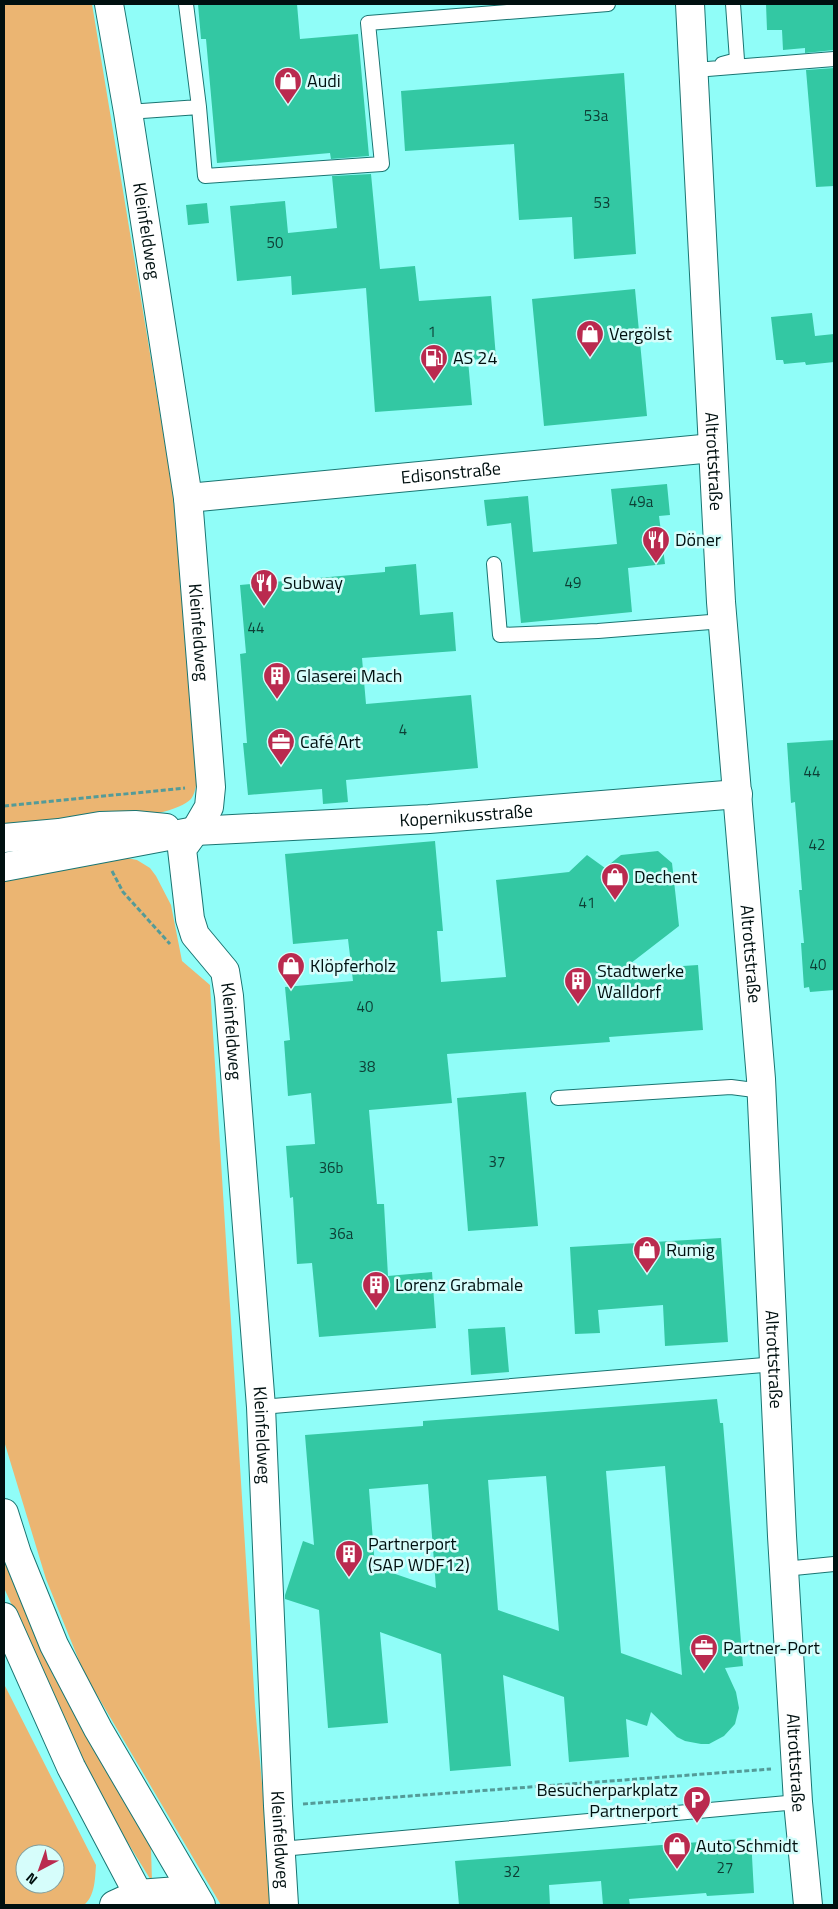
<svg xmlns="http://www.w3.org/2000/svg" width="838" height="1909" viewBox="0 0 838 1909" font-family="'Titillium Web',sans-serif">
	<rect width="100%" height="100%" fill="#90fdf8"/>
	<path fill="#ebb572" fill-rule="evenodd" d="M4 4H92L172 486 199 754C198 765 198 791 191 799 170 822 40 827 4 831Z
		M122 857 137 860 150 868 156 876 171 905 182 961 210 985 255 1706 270 1873 275 1905H221L84 1673 46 1579 4 1441V874Z
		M4 1554 53 1675 143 1831 151 1848 152 1882 112 1817 62 1717 5 1590 4 1585Z
		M4 1684 96 1865C95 1879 95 1896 84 1905H4ZM25 1854H55V1884H25Z"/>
	<path fill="#33c8a3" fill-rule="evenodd" d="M198 4H297L300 39 358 34 369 156 331 159 330 153 217 163 206 39H201Z
		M766 4H834V50L805 53V48L783 50 782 30H767Z
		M834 68V186L816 187 806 70Z
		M624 73 636 254 574 259 572 217 519 220 514 144 405 151 401 91Z
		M371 174 380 269 415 266 419 301 491 296 496 358 468 360 472 405 375 412 366 288 292 295 291 276 237 281 230 206 285 201 288 233 337 228 332 176Z
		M207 203 209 223 188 225 186 205Z
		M635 289 647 416 544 426 532 299Z
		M812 313 815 336 834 334V362L806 365 805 362 784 364 783 360H776L771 317Z
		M667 484 670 515 659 516 665 564 628 568 632 612 521 623 511 523 487 526 484 500 528 496 533 552 617 544 611 489Z
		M416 564 420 615 453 612 456 651 362 658 366 704 471 695 478 768 346 780 348 802 323 804 322 789 248 795 243 743H247L240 654 246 653 240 585 385 572V567Z
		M834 740V990L810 992 809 987 804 988 801 943H804L799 890H802L795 802 791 803 787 743Z
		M435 841 443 931H437L441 982 506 977 496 880 569 872 587 855 605 868 621 855 658 851 672 863 679 926 622 970 698 965 703 1030 609 1037 610 1042 447 1054 452 1103 369 1110 377 1204H384L388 1276 432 1272 436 1328 319 1337 312 1263 297 1264 293 1197 290 1198 286 1146 315 1144 311 1093 288 1096 284 1041 290 1040 285 987 353 981 348 939 293 944 285 854Z
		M526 1092 538 1226 468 1231 457 1098Z
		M721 1238 728 1342 665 1346 663 1305 598 1310 600 1333 575 1334 570 1247Z
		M505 1327 509 1372 471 1375 468 1329Z
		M717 1399 720 1423H723L743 1666 725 1668 736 1692 739 1708 735 1724 724 1736 709 1744H701L685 1741 677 1737 651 1712 647 1726 626 1719 629 1757 569 1762 564 1697 503 1675 511 1766 450 1771 441 1654 380 1632 388 1723 328 1728 319 1610 285 1599V1595L303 1541 314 1545 305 1435 423 1426V1421ZM665 1466 682 1675 621 1653 606 1471ZM546 1476 559 1631 498 1610 488 1480ZM428 1484 436 1588 375 1567 369 1489Z
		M751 1838 754 1893 707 1896 706 1893 629 1899 630 1905H603L601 1881 549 1885 550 1905H459L455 1861Z"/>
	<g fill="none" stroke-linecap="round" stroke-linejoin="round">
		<defs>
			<path id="lane" d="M186 4 199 107
				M722 64 737 60 733 4
				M695 70 834 59
				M128 112 199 107 205 176 382 164 368 23 608 4
				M494 564 500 635 598 631 723 621
				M558 1098 731 1087 762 1091
				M261 1407 776 1364
				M784 1569 834 1564
				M281 1849 798 1802"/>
			<g id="street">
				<path id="s1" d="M109 4 128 112 188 498 211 787 209 807 195 831 182 849 190 919 195 935 225 971 229 996 261 1407 278 1806 284 1905"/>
				<path id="s2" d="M690 4 721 602 761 1079 782 1536 798 1802 808 1905"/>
				<path id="s3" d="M188 498 713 448"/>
				<path d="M4 838 59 833 100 826 135 825 166 828"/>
				<path id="s4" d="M4 867 195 831 429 819 738 794"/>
			</g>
			<path id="secondary" d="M114 1905 138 1894 192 1890"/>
			<path id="primary" d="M4 1513 17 1554 54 1645 98 1729 201 1905
				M4 1617 71 1767 144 1905"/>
		</defs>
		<use href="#lane" stroke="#1a7572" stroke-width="16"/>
		<use href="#street" stroke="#1a7572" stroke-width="30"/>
		<use href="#secondary" stroke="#1a7572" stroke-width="30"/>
		<use href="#primary" stroke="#1a7572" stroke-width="30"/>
		<path stroke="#549b98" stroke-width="3" stroke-dasharray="5 2.5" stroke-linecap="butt" d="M4 806 185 788
			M112 871 123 892 170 944
			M303 1804 771 1769"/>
		<use href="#lane" stroke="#fff" stroke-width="14"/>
		<use href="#street" stroke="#fff" stroke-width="28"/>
		<use href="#secondary" stroke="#fff" stroke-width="28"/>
		<use href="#primary" stroke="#fff" stroke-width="28"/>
	</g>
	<defs>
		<symbol id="shop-pin" viewBox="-11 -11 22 30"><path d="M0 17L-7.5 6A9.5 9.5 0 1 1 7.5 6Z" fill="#ba2a4f" stroke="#d6fdfb"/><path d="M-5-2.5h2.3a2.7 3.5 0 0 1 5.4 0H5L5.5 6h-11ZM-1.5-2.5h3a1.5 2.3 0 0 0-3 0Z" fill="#fff"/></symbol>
		<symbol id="fuel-pin" viewBox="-11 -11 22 30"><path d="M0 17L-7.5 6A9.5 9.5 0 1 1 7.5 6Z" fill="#ba2a4f" stroke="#d6fdfb"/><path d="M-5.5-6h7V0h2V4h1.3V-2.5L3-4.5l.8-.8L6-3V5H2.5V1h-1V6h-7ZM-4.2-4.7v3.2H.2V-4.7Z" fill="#fff"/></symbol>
		<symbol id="restaurant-pin" viewBox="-11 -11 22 30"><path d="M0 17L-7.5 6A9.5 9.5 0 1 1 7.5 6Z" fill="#ba2a4f" stroke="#d6fdfb"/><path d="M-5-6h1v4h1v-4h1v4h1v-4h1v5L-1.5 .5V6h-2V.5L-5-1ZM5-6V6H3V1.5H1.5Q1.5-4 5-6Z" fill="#fff"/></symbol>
		<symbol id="building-pin" viewBox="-11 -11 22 30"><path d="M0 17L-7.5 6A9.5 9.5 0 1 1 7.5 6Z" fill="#ba2a4f" stroke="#d6fdfb"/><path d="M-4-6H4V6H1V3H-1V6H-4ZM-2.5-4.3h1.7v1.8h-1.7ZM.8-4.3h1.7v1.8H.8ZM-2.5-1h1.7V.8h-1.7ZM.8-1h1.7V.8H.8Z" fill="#fff"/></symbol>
		<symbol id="office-pin" viewBox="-11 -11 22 30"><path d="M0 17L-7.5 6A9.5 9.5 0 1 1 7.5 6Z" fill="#ba2a4f" stroke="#d6fdfb"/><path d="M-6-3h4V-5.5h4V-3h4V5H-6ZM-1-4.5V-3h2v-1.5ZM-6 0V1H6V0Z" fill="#fff"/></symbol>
		<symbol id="parking-pin" viewBox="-11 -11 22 30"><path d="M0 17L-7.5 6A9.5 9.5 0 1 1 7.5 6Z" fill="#ba2a4f" stroke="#d6fdfb"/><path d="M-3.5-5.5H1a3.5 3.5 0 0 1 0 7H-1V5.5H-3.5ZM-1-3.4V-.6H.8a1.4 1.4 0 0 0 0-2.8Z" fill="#fff"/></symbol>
	</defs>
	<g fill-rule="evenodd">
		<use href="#shop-pin" x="272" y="65" width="32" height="43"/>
		<use href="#shop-pin" x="574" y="318" width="32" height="43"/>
		<use href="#fuel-pin" x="418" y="342" width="32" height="43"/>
		<use href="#restaurant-pin" x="640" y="524" width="32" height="43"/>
		<use href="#restaurant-pin" x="248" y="567" width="32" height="43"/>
		<use href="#building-pin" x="261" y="660" width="32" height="43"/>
		<use href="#office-pin" x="265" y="726" width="32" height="43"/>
		<use href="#shop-pin" x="599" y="861" width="32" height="43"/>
		<use href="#shop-pin" x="275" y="950" width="32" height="43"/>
		<use href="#building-pin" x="562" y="965" width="32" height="43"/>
		<use href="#shop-pin" x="631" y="1234" width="32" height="43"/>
		<use href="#building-pin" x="360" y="1269" width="32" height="43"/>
		<use href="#building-pin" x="333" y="1538" width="32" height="43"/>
		<use href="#office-pin" x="688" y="1632" width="32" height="43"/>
		<use href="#parking-pin" x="681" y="1784" width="32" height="43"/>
		<use href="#shop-pin" x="661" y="1830" width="32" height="43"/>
	</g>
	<g text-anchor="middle" stroke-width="5" stroke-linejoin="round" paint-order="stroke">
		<g font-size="15" fill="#0d3e35">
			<text x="596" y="121">53a</text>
			<text x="602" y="208">53</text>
			<text x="275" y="248">50</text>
			<text x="432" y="337">1</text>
			<text x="641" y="507">49a</text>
			<text x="573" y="588">49</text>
			<text x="256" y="633">44</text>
			<text x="403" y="735">4</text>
			<text x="812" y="777">44</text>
			<text x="817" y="850">42</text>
			<text x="587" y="908">41</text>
			<text x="818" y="970">40</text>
			<text x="365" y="1012">40</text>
			<text x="367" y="1072">38</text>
			<text x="497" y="1167">37</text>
			<text x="331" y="1173">36b</text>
			<text x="341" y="1239">36a</text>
			<text x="725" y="1873">27</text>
			<text x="512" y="1877">32</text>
		</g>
		<g font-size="18" fill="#001010" stroke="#d6fdfb" text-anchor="start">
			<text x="307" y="87">Audi</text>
			<text x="609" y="340">Vergölst</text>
			<text x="453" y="364">AS 24</text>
			<text x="675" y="546">Döner</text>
			<text x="283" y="589">Subway</text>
			<text x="296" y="682">Glaserei Mach</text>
			<text x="300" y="748">Café Art</text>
			<text x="634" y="883">Dechent</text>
			<text x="310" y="972">Klöpferholz</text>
			<text x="597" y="977">Stadtwerke<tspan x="597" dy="21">Walldorf</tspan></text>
			<text x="666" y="1256">Rumig</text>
			<text x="395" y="1291">Lorenz Grabmale</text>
			<text x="368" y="1550">Partnerport<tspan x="368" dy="21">(SAP WDF12)</tspan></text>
			<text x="723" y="1654">Partner-Port</text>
			<text x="678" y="1796" text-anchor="end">Besucherparkplatz<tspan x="678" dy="21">Partnerport</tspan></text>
			<text x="696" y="1852">Auto Schmidt</text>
		</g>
		<g font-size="18" fill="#001010" stroke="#d6fdfb">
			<text dy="6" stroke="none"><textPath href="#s1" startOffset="230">Kleinfeldweg</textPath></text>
			<text dy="6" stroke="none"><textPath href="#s2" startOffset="458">Altrottstraße</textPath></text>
			<text dy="6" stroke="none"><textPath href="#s3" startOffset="264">Edisonstraße</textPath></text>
			<text dy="6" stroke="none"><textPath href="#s1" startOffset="635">Kleinfeldweg</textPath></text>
			<text dy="6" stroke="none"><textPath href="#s4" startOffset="466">Kopernikusstraße</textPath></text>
			<text dy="6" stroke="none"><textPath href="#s2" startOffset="952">Altrottstraße</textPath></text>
			<text dy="6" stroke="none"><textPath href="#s1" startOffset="1055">Kleinfeldweg</textPath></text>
			<text dy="6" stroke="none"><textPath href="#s2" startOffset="1358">Altrottstraße</textPath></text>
			<text dy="6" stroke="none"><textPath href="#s1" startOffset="1460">Kleinfeldweg</textPath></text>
			<text dy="6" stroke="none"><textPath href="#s2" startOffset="1762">Altrottstraße</textPath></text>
			<text dy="6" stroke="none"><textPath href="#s1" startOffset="1865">Kleinfeldweg</textPath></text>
		</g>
	</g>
	<rect width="838" height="1909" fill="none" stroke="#001010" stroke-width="10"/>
	<g transform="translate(40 1869) rotate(221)"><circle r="24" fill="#d6fdfb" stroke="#809e9d"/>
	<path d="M0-4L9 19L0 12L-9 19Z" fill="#ba2a4f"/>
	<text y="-8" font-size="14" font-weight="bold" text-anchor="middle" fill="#001010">N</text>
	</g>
</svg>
